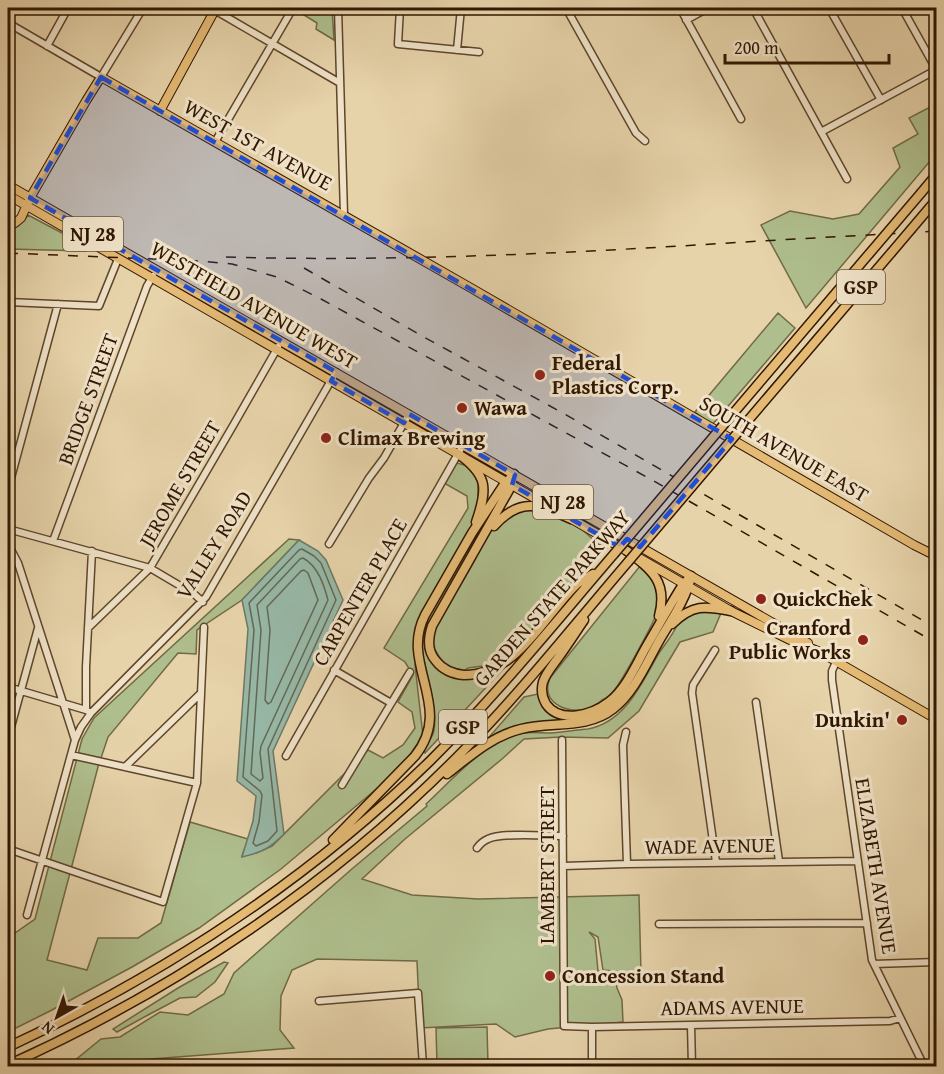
<svg xmlns="http://www.w3.org/2000/svg" width="944" height="1074" viewBox="0 0 944 1074" font-family="'Gentium Book Plus',serif">
	<rect width="100%" height="100%" fill="#e7d3aa"/>
	<filter id="stains"><feTurbulence type="fractalNoise" baseFrequency=".00333" numOctaves="4"/><feColorMatrix values="0 0 0 0 .2 0 0 0 0 .09 0 0 0 0 .02 0 0 0 .5 -.17"/></filter>
	<radialGradient id="worn" r=".72"><stop offset=".6" stop-color="#630" stop-opacity="0"/><stop offset="1" stop-color="#630" stop-opacity=".3"/></radialGradient>
	<path fill="#afbe8d" stroke="#706a46" stroke-width="1.5" d="M301 8H332L334 40 316 29 317 23 299 12Z
		M936 104V154L806 308 761 225 790 211 833 219 859 214 900 167 893 148 918 134 909 118Z
		M28 215 62 233 86 248V251L8 249V228C17 227 23 223 28 215Z
		M778 313 795 328 712 425 695 412Z
		M457 463 471 467 478 478V503L468 540 441 596 484 520 504 490 436 615 460 586 476 558 478 548 496 524 528 506 571 519 598 544 607 548 590 562 515 649 513 647 490 665 468 668 464 671C449 667 443 665 436 651L429 656 448 675 461 678 504 666 505 667 425 753 424 750C426 745 431 739 433 734 439 719 428 676 424 660L415 665 423 736 399 770 281 869 199 928 132 967 50 1011 8 1032V938L35 919 82 739 94 718 289 539 299 540 242 600 197 630 196 654 178 653 108 737 98 767 47 960 87 970 98 938H138L161 923 190 822 248 839 242 856 256 853 272 846 368 750 383 758 403 745 415 728 412 712 398 702 413 675 405 662 384 648 468 508 467 496 444 483Z
		M640 566C652 577 653 577 658 592 658 593 661 601 661 601 660 613 622 681 613 692 611 695 606 698 602 700 598 704 591 707 586 709 566 714 540 702 550 678Z
		M700 610 721 613 713 632 680 642 639 711 608 738 561 737 524 739 502 759 405 839 362 879 412 895 478 899 639 895 641 974 603 970 598 937 589 932 595 939 598 971 615 976 617 988 622 1000 623 1022 548 1029 515 1037 496 1024 420 1028 417 961 317 959 292 970 281 996 280 1030 294 1048 85 1064 80 1066H68L101 1039 120 1037 160 1012 188 1015 224 994 234 973 353 868 427 806 426 804C451 781 488 738 523 733 532 732 542 733 551 733 563 732 576 730 588 729 626 722 642 682 659 653 665 644 673 635 677 625 683 618 691 614 700 610Z
		M538 694 564 718 565 720 491 738 490 736 524 697Z
		M224 962 228 963 215 982 196 997 180 998 148 1015 117 1032 113 1029 178 988Z
		M487 1027 488 1064 437 1065 436 1028Z"/>
	<path fill="#97b8a7" stroke="#6e7864" stroke-width="1.5" d="M299 540 318 551 326 560 343 600 273 751 284 834C269 849 262 852 242 857L253 821 256 796 237 781 248 629 242 600Z"/>
	<g fill="none" stroke-linecap="round" stroke-linejoin="round">
		<path stroke="#646854" stroke-width="1.5" d="M302 549 314 556 321 563 336 600 268 749 277 831 268 841 256 846 253 843 259 822 262 795 260 791 243 777 254 630 249 603 299 550Z
			M303 558C318 566 324 585 328 600L261 746 260 753 263 778 260 781 251 774 261 630 257 605 300 559Z
			M304 570 308 573 318 600 271 702 268 704 265 700 270 630 267 607 301 571Z"/>
		<defs>
			<path id="minor" d="M211 8 340 83
				M338 8 344 215
				M400 8 398 44 479 52
				M566 8 636 133 645 141
				M680 8 741 119
				M753 8 847 179
				M829 8 881 100
				M902 8 936 69
				M686 20 708 8
				M8 23 101 77 143 8
				M47 46 68 8
				M457 50 461 8
				M821 132 936 70
				M215 142 293 8
				M8 302 99 306 118 259
				M8 489 58 304
				M8 529 150 568 194 594 203 602
				M53 541 147 286 153 276
				M8 544 18 563 75 740
				M329 544 369 478 384 458 409 414
				M88 628 150 568 234 424 278 347
				M715 650 693 685 692 693 716 862
				M836 662 832 671V680L872 960 924 1066
				M334 670 391 703
				M8 687 86 710
				M756 702 779 861
				M91 713 86 710V667L92 551
				M626 732 623 745 627 864
				M8 738 38 628
				M562 740 564 1026 592 1027 890 1021 900 1018
				M71 755 197 783
				M286 756 463 445
				M125 767 201 693
				M342 785 410 672
				M477 848C480 844 483 841 488 839 502 832 546 836 563 836
				M8 849 163 902 197 783 204 627
				M564 866 627 864 858 861
				M27 915 75 740 81 727 91 713 206 597 336 372
				M659 924 867 923
				M874 964 936 962
				M319 1001 418 993 423 1066
				M691 1025 692 1066
				M592 1027V1066"/>
			<path id="major" d="M160 111 216 8
				M8 185 808 643
				M8 195 555 510
				M8 224 15 223 21 218 30 198 86 101 101 77 471 288 914 545 936 556
				M568 517 625 550
				M641 559 731 611 788 639 820 652 936 719"/>
			<path id="highway" d="M921 193 936 175
				M731 416 869 254
				M745 424 891 253
				M457 453C488 475 488 488 476 522
				M514 475 509 490 432 626C428 638 427 651 436 661 443 670 453 674 464 675 518 675 544 615 577 584 582 580 588 577 593 574
				M494 526C520 497 539 504 571 519
				M627 551C652 570 668 582 659 616
				M584 620C575 633 567 646 558 658 553 665 546 673 543 682 541 689 542 697 546 704 560 724 592 715 609 702 625 690 635 667 645 649 657 628 669 607 682 586L691 576
				M672 624C693 604 704 606 731 611
				M447 774C470 756 492 736 521 729 552 721 586 730 613 709 634 693 646 664 659 641 669 624 688 596 691 576
				M333 840 415 756C455 706 399 665 425 615L472 533 503 486 514 474
				M8 1047C163 975 308 880 430 761 496 696 554 624 614 554
				M8 1065C177 989 334 883 464 750 522 691 574 625 628 562"/>
		</defs>
		<use href="#minor" stroke="#5e462a" stroke-width="9"/>
		<use href="#major" stroke="#311700" stroke-width="10"/>
		<use href="#highway" stroke="#311700" stroke-width="11"/>
		<use href="#minor" stroke="#efe2c8" stroke-width="6"/>
		<use href="#major" stroke="#e4ba75" stroke-width="8"/>
		<use href="#highway" stroke="#e4ba75" stroke-width="8"/>
		<path stroke="#311700" stroke-width="1.5" stroke-dasharray="10 10" stroke-linecap="butt" d="M8 253 200 261 232 264 277 277 321 299 654 481 936 643
			M226 257C400 262 572 253 745 242 809 238 873 235 936 231
			M304 268 422 336 561 412 936 628"/>
		<defs>
			<path id="highway-bridge" d="M891 253 936 200
				M869 254 921 193
				M614 554 731 416
				M628 562 745 424"/>
		</defs>
		<use href="#highway-bridge" stroke="#311700" stroke-width="11" stroke-linecap="butt"/>
		<use href="#highway-bridge" stroke="#e4ba75" stroke-width="8"/>
	</g>
	<path fill="#1d4ed8" fill-opacity="0.2" stroke="#1d4ed8" stroke-width="4.5" stroke-dasharray="12 8" stroke-linejoin="round" d="M101 77 732 439 640 547 627 539 620 547 512 485 515 475 409 414 404 423 331 381 336 372 30 198Z"/>
	<g fill="#8f2418" stroke="#efe2c8" stroke-width="2">
		<circle cx="540" cy="375" r="6"/>
		<circle cx="462" cy="408" r="6"/>
		<circle cx="326" cy="438" r="6"/>
		<circle cx="761" cy="599" r="6"/>
		<circle cx="863" cy="640" r="6"/>
		<circle cx="902" cy="720" r="6"/>
		<circle cx="550" cy="976" r="6"/>
	</g>
	<g text-anchor="middle" stroke-width="6" stroke-linejoin="round" paint-order="stroke">
		<g fill="#efe2c8" stroke="#6a543c" stroke-width="1.5">
			<rect x="63" y="217" width="60" height="34" rx="4.5"/>
			<rect x="837" y="270" width="48" height="34" rx="4.5"/>
			<rect x="533" y="485" width="60" height="34" rx="4.5"/>
			<rect x="439" y="710" width="48" height="34" rx="4.5"/>
		</g>
		<g font-size="20" font-weight="bold" fill="#311700">
			<text x="93" y="241">NJ 28</text>
			<text x="861" y="294">GSP</text>
			<text x="563" y="509">NJ 28</text>
			<text x="463" y="734">GSP</text>
		</g>
		<g font-size="21" fill="#311700" stroke="#efe2c8">
			<text transform="translate(258 145) rotate(29)" y="7">WEST 1ST AVENUE</text>
			<text transform="translate(254 305) rotate(30)" y="7">WESTFIELD AVENUE WEST</text>
			<text transform="translate(88 399) rotate(-70)" y="7">BRIDGE STREET</text>
			<text transform="translate(784 449) rotate(30)" y="7">SOUTH AVENUE EAST</text>
			<text transform="translate(180 484) rotate(-60)" y="7">JEROME STREET</text>
			<text transform="translate(214 545) rotate(-58)" y="7">VALLEY ROAD</text>
			<text transform="translate(360 592) rotate(-60)" y="7">CARPENTER PLACE</text>
			<text transform="translate(552 598) rotate(-49)" y="7">GARDEN STATE PARKWAY</text>
			<text transform="translate(710 846) rotate(-1)" y="7">WADE AVENUE</text>
			<text transform="translate(547 865) rotate(-90)" y="7">LAMBERT STREET</text>
			<text transform="translate(876 866) rotate(81)" y="7">ELIZABETH AVENUE</text>
			<text transform="translate(732 1007) rotate(-1)" y="7">ADAMS AVENUE</text>
		</g>
		<g font-size="21" font-weight="bold" fill="#311700" stroke="#efe2c8" text-anchor="start">
			<text x="552" y="370">Federal<tspan x="552" dy="24">Plastics Corp.</tspan></text>
			<text x="474" y="415">Wawa</text>
			<text x="338" y="445">Climax Brewing</text>
			<text x="773" y="606">QuickChek</text>
			<text x="851" y="635" text-anchor="end">Cranford<tspan x="851" dy="24">Public Works</tspan></text>
			<text x="890" y="727" text-anchor="end">Dunkin'</text>
			<text x="562" y="983">Concession Stand</text>
		</g>
	</g>
	<rect width="944" height="1074" fill="none" stroke="#e7d3aa" stroke-width="30"/>
	<rect x="9" y="9" width="926" height="1056" fill="none" stroke="#311700" stroke-width="3"/>
	<rect x="15" y="15" width="914" height="1044" fill="none" stroke="#311700" stroke-width="1.5"/>
	<g transform="translate(57 1017) rotate(220)" stroke="#efe2c8" stroke-width="4.5" paint-order="stroke">
	<path d="M0-4.5L10 22L0 15L-10 22Z" fill="#311700"/>
	<text y="-9" font-size="16" font-weight="bold" text-anchor="middle" fill="#311700">N</text>
	</g>
	<path d="M725 54v9h164v-9" fill="none" stroke="#311700" stroke-width="3"/>
	<text x="734" y="54" font-size="18" fill="#311700" stroke="#efe2c8" stroke-width="4.5" paint-order="stroke">200 m</text>
	<rect width="100%" height="100%" filter="url(#stains)"/>
	<rect width="100%" height="100%" fill="url(#worn)"/>
</svg>
